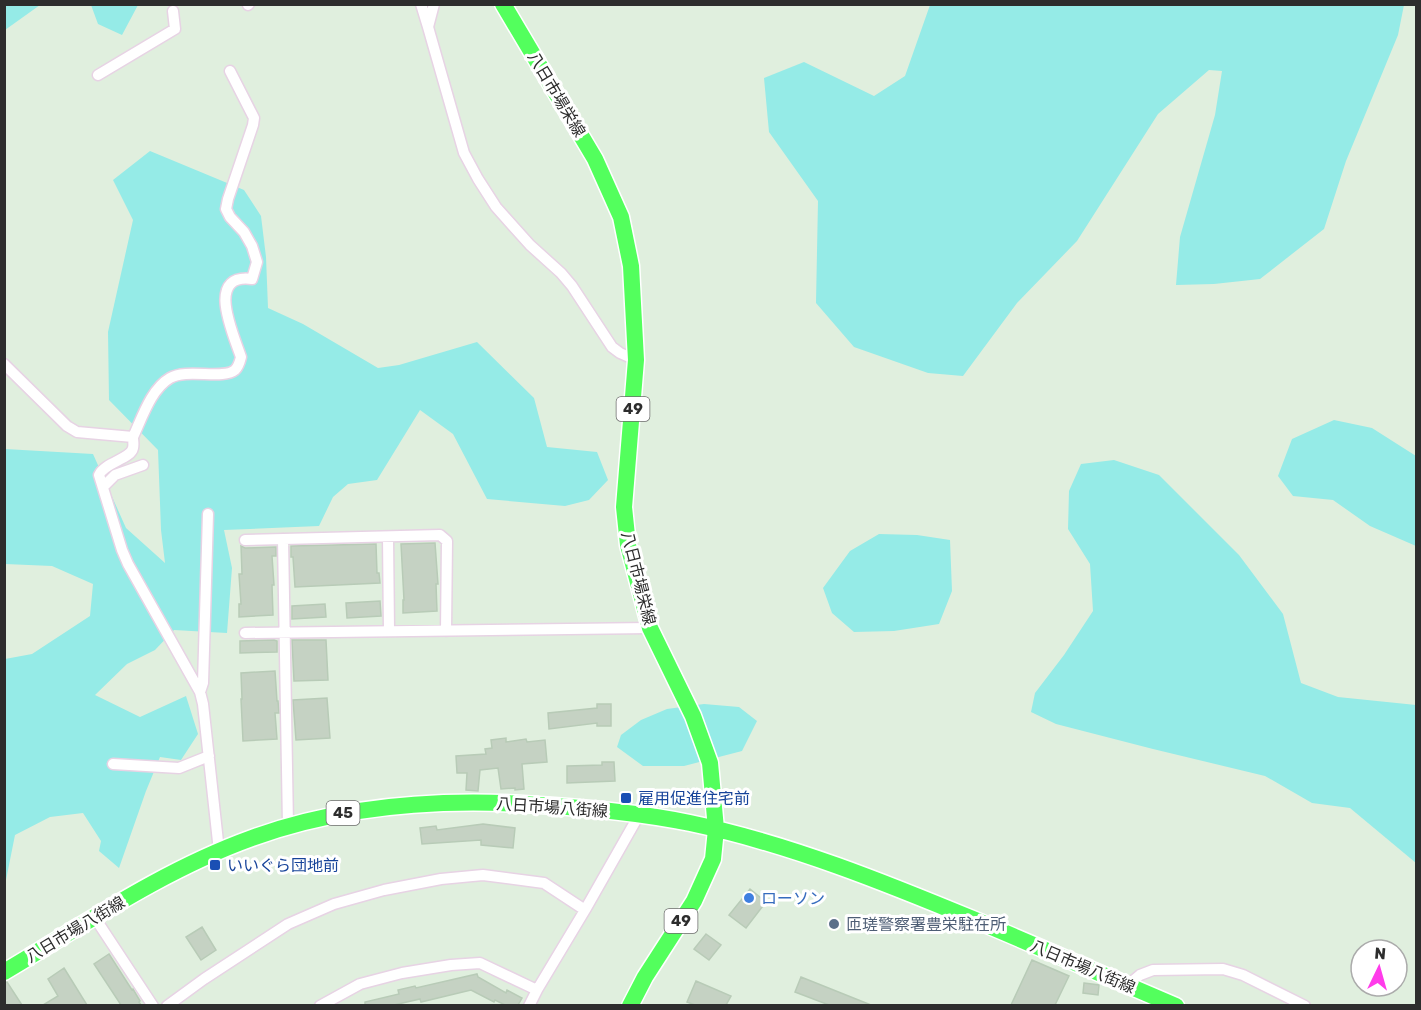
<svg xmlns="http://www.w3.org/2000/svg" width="1421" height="1010" viewBox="0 0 1421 1010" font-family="Rubik,'Noto Sans JP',sans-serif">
	<rect width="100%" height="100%" fill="#e0efde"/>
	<path fill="#95ebe7" d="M5 4H40V5L5 30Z
		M91 5V4L138 5 122 35 98 24Z
		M930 5V4L1404 5 1398 35 1346 161 1324 229 1260 279 1214 284 1176 285 1180 237 1215 115 1222 71 1209 70 1158 114 1077 241 1017 303 963 376 928 373 854 347 816 303 818 201 769 132 764 78 804 62 874 96 905 76Z
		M150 151 244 190 261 216 266 257 268 308 303 324 378 368 399 365 477 342 534 398 547 447 597 452 608 480 589 500 565 506 487 499 453 434 420 410 377 480 348 484 333 497 319 526 224 530 232 568 227 633 174 630 155 650 127 664 95 695 140 717 186 696 198 734 181 760 160 757 146 791 119 868 99 851 101 841 83 813 50 817 15 835 5 885V659L32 654 90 616 93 584 52 566 5 564V449L93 454 126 528 165 563 161 530 158 450 109 400 108 332 133 220 113 180Z
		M1334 420 1372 428 1416 456V546L1370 526 1333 500 1293 496 1278 476 1292 439Z
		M1114 460 1159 475 1239 555 1283 614 1301 683 1338 697 1416 705V863L1350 808 1312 803 1265 776 1153 749 1056 724 1031 712 1035 693 1064 655 1093 611 1090 564 1068 529 1069 491 1081 464Z
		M879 534 917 535 950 540 952 591 939 624 894 631 854 632 832 613 823 588 850 551Z
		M704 704 739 707 757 721 742 751 684 766H643L617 747 621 735 641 720 667 709Z"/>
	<path fill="#c5d2c3" stroke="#b8cbb7" stroke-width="1.5" d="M435 543 438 584H436L437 611 403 613V600H404L401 544Z
		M376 544 377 573H379L380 583 295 587 293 557H291V546Z
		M241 546 245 548 276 547V556H272L274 585H272L273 615 239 617V604H241L239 574H242Z
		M380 601 381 616 347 618 346 603Z
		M325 604 326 617 292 619V606Z
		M274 640 277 641V652L240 653V641Z
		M292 640H326L328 680 294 681Z
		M275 671 277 701H278L279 713H275L277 739 243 741 241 699H242L241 673Z
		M327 698 330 738 296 740 293 700Z
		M597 704H611V726H597V723L549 729 548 713 597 708Z
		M506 738V742L526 739 527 742 545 740 547 762 522 764 524 789 515 790V788L501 789 498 768 480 770 478 791 466 790 467 773H457L456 756 486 754 485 749 492 748 491 740Z
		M602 762H614L615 781 567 783V766L602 765Z
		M483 824 515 828 513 848 481 845V840L422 844 420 828 436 826 437 830Z
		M750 889 766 902 746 928 729 915Z
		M202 927 216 950 201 960 186 937Z
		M706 934 721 945 709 960 694 949Z
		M109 954 132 990 133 989 140 1001 139 1002 141 1005H121L94 964Z
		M1032 960 1069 976 1055 1005H1011Z
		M64 968 87 1005H43L58 996 48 979Z
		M477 974 478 977 506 993 507 990 522 998 518 1005H505L495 1000 494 1002 471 990 421 1002 420 999 394 1005H365V1002L399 994 398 990 415 986 416 988Z
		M801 977 871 1005H829L795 992Z
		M696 981 731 996 726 1005H695L687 1002Z
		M4 982H7L22 1005H4Z
		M1084 983 1099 985 1098 995 1083 993Z"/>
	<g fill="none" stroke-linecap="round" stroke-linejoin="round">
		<defs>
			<path id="minor" d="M421 4 428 27 464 153 478 179 496 207 530 245 561 273 572 286 612 347 620 353 636 360
				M248 5 249 4
				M428 27 434 4
				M98 75 175 29 173 11
				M4 364 67 426 77 432 133 437C133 441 134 444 133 448 131 459 105 462 99 475L122 550 128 564 200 692 203 704 219 851
				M133 437C142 418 151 389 170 378 187 368 223 380 235 370 239 366 240 361 241 357 233 333 205 273 252 279L257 262 252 246 244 232 230 217 226 209 228 199 253 125 254 118 230 71
				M103 487 115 475 143 465
				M388 537 389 631
				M283 539 288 826
				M245 540 440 535 447 541 446 631
				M245 633 650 628
				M200 692 203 683 208 514
				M113 764 179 768 209 756
				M95 918 153 1006
				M1128 985 1140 975 1153 970 1223 969 1243 975 1305 1006
				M167 1006 204 979 288 924 334 904 384 890 441 879 483 875 544 883 585 910
				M320 1006 360 984 402 973 451 965 480 963 537 990
				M529 1006 537 990 585 910 639 815"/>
			<path id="primary" d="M503 4 595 159 621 217 631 266 636 360 624 507 628 545 650 628 693 716 710 763 716 829 713 859 694 901 645 977 630 1006
				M4 972C85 924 163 870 252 838 338 807 432 799 523 804 579 807 636 812 690 823 790 844 886 883 980 922 1045 950 1110 978 1176 1006"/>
		</defs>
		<use href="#minor" stroke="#e7d3e4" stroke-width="13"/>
		<use href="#primary" stroke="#fff" stroke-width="19"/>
		<use href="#minor" stroke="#fff" stroke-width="10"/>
		<use href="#primary" stroke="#53ff5d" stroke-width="16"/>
	</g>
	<g fill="#1a4fb4" stroke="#fff" stroke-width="2">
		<rect x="620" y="792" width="12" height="12" rx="3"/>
		<rect x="209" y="859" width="12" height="12" rx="3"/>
	</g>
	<circle fill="#3f7fe0" stroke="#fff" stroke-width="2" cx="749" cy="898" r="6"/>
	<circle fill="#5c6f8a" stroke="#fff" stroke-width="2" cx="834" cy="924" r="6"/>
	<g text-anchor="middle" stroke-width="6" stroke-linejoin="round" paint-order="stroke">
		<g fill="#fff" stroke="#6c6c6c" stroke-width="1.5">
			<rect x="616.5" y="397" width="33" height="24" rx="4.5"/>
			<rect x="326.5" y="801" width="33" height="24" rx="4.5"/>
			<rect x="664.5" y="909" width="33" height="24" rx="4.5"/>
		</g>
		<g font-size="15" font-weight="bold" fill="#2d2d2d">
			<text x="633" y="414">49</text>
			<text x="343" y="818">45</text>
			<text x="681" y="926">49</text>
		</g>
		<g font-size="16" fill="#2d2d2d" stroke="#fff">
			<text transform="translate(557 94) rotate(59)" y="6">八日市場栄線</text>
			<text transform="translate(639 578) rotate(76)" y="6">八日市場栄線</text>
			<text transform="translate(552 807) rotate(4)" y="6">八日市場八街線</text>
			<text transform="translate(75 929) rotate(-31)" y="6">八日市場八街線</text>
			<text transform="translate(1083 966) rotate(23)" y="6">八日市場八街線</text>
		</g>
		<g font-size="16" fill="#164399" stroke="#fff" text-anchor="start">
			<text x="638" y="804">雇用促進住宅前</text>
			<text x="227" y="871">いいぐら団地前</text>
		</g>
		<g font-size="16" fill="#366cbe" stroke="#fff" text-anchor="start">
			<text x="761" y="904">ローソン</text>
		</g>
		<g font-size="16" fill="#4e5e75" stroke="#fff" text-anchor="start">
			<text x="846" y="930">匝瑳警察署豊栄駐在所</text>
		</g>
	</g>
	<rect width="1421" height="1010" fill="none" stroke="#2d2d2d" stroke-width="12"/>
	<g transform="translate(1379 968) rotate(5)"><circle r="28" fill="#ffffff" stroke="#ababab" stroke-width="1.5"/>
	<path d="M0-4.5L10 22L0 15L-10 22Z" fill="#ff3bea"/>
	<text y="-9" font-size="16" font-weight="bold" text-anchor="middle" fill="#2d2d2d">N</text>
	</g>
</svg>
